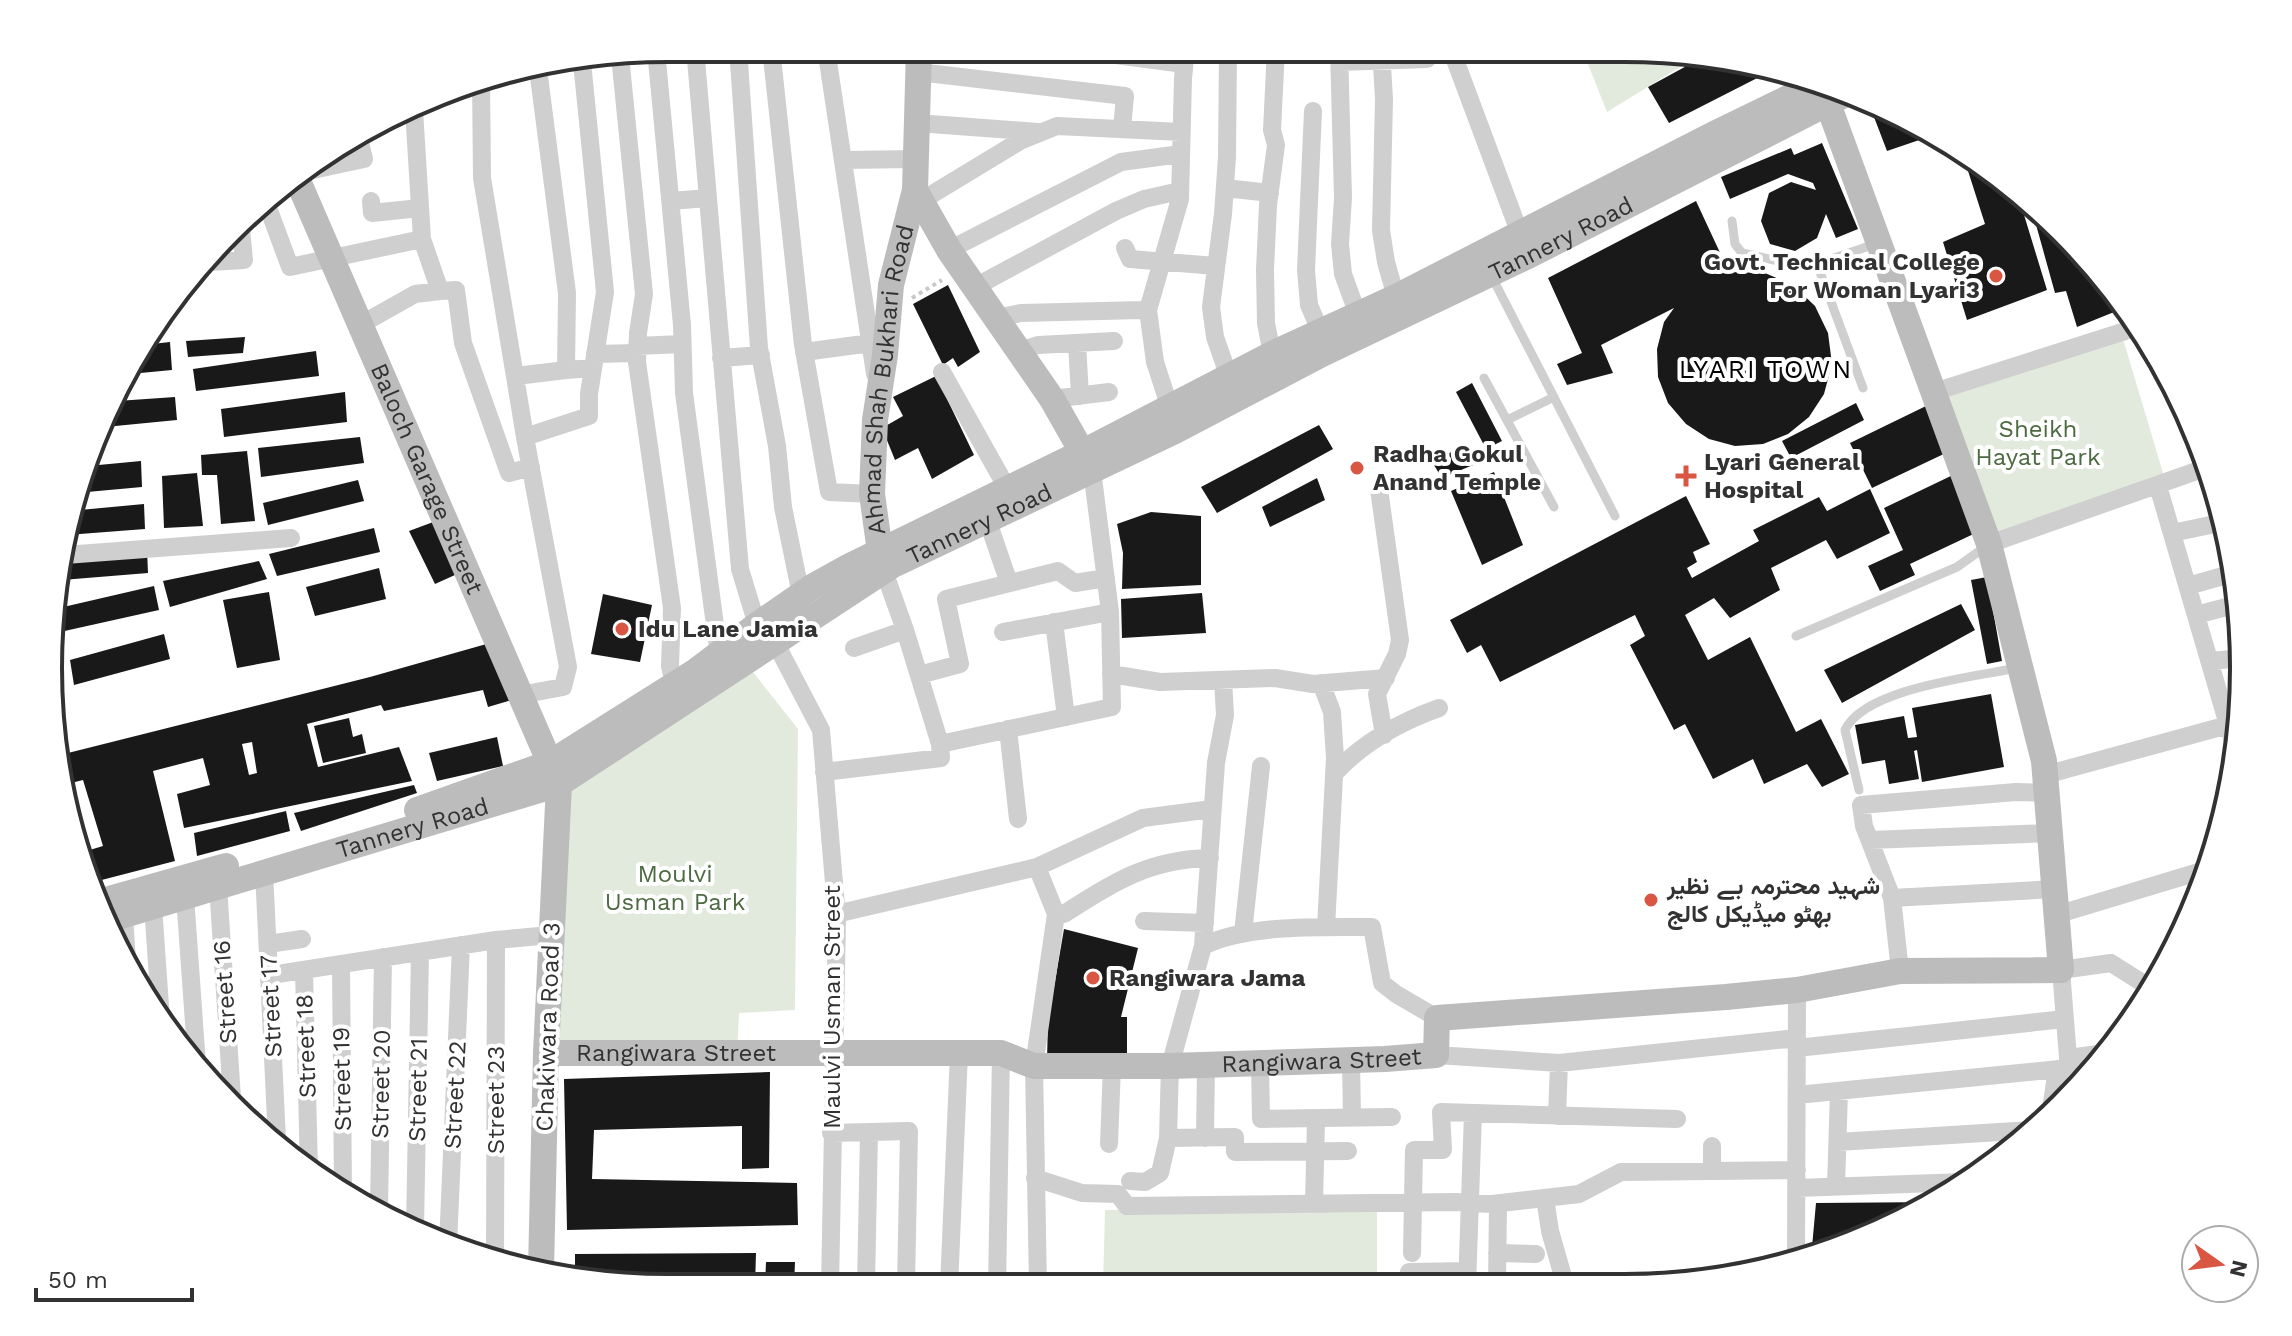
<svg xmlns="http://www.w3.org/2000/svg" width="2292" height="1336" viewBox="0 0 2292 1336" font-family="'Work Sans',Vazirmatn,sans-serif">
	<rect width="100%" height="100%" fill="#fff"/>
	<path fill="#e2eade" d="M1582 49H1665L1698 56 1607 112Z
		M2121 332 2166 483 1989 544 1934 392Z
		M745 662 798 729 795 1010 739 1013 737 1052 546 1053 559 784Z
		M1377 1203V1287H1103L1105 1210Z"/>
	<path fill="#191919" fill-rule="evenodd" d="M1703 57 1771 71 1669 123 1648 87Z
		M1887 112 1934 135 1887 151 1874 117Z
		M1822 143 1858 229 1836 238 1826 214 1817 238 1795 251 1770 244 1761 221 1769 193 1791 182 1816 190 1813 183 1788 174 1730 199 1721 177 1791 148 1794 155Z
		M1961 149 2017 192 2047 290 1967 320 1943 242 1985 224Z
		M1696 201 1729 272 1765 273 1793 285 1815 306 1828 333 1832 364 1824 394 1809 417 1788 434 1763 444 1735 446 1709 439 1686 424 1668 403 1658 377 1657 349 1664 322 1674 308 1601 345 1613 373 1567 385 1557 364 1582 353 1548 278Z
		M2046 216 2062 229 2124 308 2077 327 2066 291 2055 293 2035 221Z
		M948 285 980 352 958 367 953 358 943 365 913 304Z
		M245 337 243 353 188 357 186 341Z
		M170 342 172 370 130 374 143 345Z
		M316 351 319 376 196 391 193 369Z
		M936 376 974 455 932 479 918 448 895 460 882 428 903 416 893 397Z
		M1472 383 1502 441 1486 449 1456 392Z
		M345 392 347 422 224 437 221 409Z
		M175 397 177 420 105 427 117 401Z
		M1856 403 1864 420 1791 458 1782 441Z
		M1926 406 1948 452 1872 488 1850 443Z
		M1319 425 1333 449 1217 513 1201 487Z
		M360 437 364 463 261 477 258 448Z
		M1465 445 1473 465 1442 478 1432 462Z
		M247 451 255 521 221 524 217 475H202L201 455Z
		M141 461 142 487 76 493 88 466Z
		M1494 472 1523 545 1482 565 1451 491Z
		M197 473 203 526 164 528 162 476Z
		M1955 474 1982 530 1910 564 1915 575 1880 591 1868 566 1903 550 1884 508Z
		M1317 478 1325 500 1270 527 1262 507Z
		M358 480 364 501 268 525 263 503Z
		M1870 489 1890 533 1837 559 1826 540 1771 568 1780 590 1730 618 1714 598 1685 615 1708 660 1750 637 1796 732 1821 719 1849 774 1822 787 1807 764 1764 784 1753 759 1713 779 1685 724 1674 730 1630 645 1645 636 1635 615 1500 682 1481 645 1467 653 1450 620 1686 496 1710 544 1693 552 1697 562 1687 568 1692 578 1759 541 1753 530 1819 497 1827 511Z
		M144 504 145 529 67 535 69 511Z
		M1151 512 1201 516V585L1122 589 1123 553 1117 524Z
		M444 518 466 570 435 584 409 531Z
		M374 528 380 552 277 576 269 554Z
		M147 550 148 573 62 580 64 560Z
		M259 561 267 579 170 607 163 581Z
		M379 568 386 599 315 616 306 587Z
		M1987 577 2002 661 1987 664 1971 580Z
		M154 586 159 610 60 632 59 608Z
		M269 592 280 660 237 668 223 600Z
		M1202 593 1206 633 1122 638 1121 599Z
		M603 594 652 605 640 662 591 654Z
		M1961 604 1975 630 1842 703 1824 670Z
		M164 634 170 659 74 685 70 660Z
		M497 641 512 700 488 707 483 690 384 711 381 705 307 724 318 767 399 747 412 781 184 828 177 794 210 785 203 758 153 771 175 861 90 883 83 852 103 846 83 780 67 784 60 755 370 677ZM252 742 257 773 249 775 242 744Z
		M57 664 61 686 51 689 54 665Z
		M1991 694 2004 767 1922 782 1917 750 1914 751 1919 779 1889 784 1885 760 1862 764 1855 725 1904 716 1908 738 1917 737 1912 708Z
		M349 718 353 737 362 734 366 753 323 763 314 726Z
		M497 737 503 766 437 781 429 753Z
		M414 785 417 793 301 831 294 813Z
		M286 811 290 831 197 856 194 833Z
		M1064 929 1138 948 1121 1017H1127V1057L1047 1059 1048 1022Z
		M770 1072 769 1168 742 1169V1126L594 1130 592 1179 797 1183 798 1225 567 1230 564 1079Z
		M1938 1202 1823 1255 1811 1258 1816 1203Z
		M756 1253 755 1286 627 1287 575 1276V1254Z
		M766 1262H795L794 1287H765Z"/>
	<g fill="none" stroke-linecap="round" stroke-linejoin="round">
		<path stroke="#c9c9c9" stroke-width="4" stroke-dasharray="4 4" stroke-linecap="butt" d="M912 298 942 280"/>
		<path stroke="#cfcfcf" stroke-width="9" d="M1732 221 1735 244 1742 253 1792 264H1817L1875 244
			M1817 264 1863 388
			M1492 277 1615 516
			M1484 378 1554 507
			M1507 420 1554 397
			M1796 636 1957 567 1988 545
			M1859 790 1845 730C1865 688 1974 677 2017 668"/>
		<path stroke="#cfcfcf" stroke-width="18" d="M695 48 740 569 757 625
			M738 48 759 348 777 446 783 507 801 595
			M771 48 803 345 829 492 872 494
			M826 48 875 374
			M1070 49 1184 64
			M1228 49 1227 157 1223 214 1211 307 1215 337 1229 377
			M1339 49 1343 198 1340 244 1343 274 1358 315
			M1381 49 1384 99 1381 230 1386 262 1396 297
			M1451 49 1523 242
			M656 50 682 325 684 393 719 655
			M620 56 644 294 638 333 637 362 672 608 670 666 674 684
			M1339 62 1427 59
			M538 69 567 293 566 370 593 368
			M918 72 1125 96 1122 129
			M481 79 482 178 525 437 568 667 563 687 520 695
			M414 110 422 239 440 291 456 290 463 343 509 473 531 467
			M1313 111 1306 270 1309 305 1321 333
			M917 123 1038 132
			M843 160 916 159
			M294 174 364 159 359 139
			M1225 188 1270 193
			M371 201 372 213 420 208
			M671 201 708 198
			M921 201 1020 141 1057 126 1181 132
			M266 202 290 267 422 239
			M1125 248 1130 259 1216 266
			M949 250 1121 162 1181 154
			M210 262 244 260 241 229
			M975 287 1116 211 1144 199 1180 191
			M996 318 1021 313 1142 310
			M360 325 415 294 440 291
			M1077 343 1080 396
			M637 346 682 344
			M1019 351 1038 345 1114 341
			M804 352 871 343
			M595 354 637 353
			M1272 354 1266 323 1265 270 1268 205 1276 145 1272 130 1276 49
			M721 358 761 355
			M942 372 1007 488
			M516 376 566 370
			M1934 392 2141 326
			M1052 399 1109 392
			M1170 408 1155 362 1148 310 1180 199 1183 78 1186 49
			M525 437 589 416V394L605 292 582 62
			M2158 486 2236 752
			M1379 489 1400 640 1397 654 1377 694 1384 735
			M987 519 1009 583
			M2172 533 2225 522
			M1989 544 2208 467
			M65 555 291 538
			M884 571 905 630 940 744 1112 707 1110 612 1092 470
			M2188 586 2230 574 2237 599
			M2196 615 2238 604
			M1054 622 1066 717
			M1003 632 1110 612
			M775 642 821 730 837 918 830 1287
			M854 648 905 630
			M2210 661 2243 658
			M1111 674 1160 682 1275 678 1313 684 1386 678
			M919 675 960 664 946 599 1058 571 1075 583 1106 578
			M1321 683 1332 712 1335 758 1326 927
			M1008 729 1018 819
			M824 772 941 758 940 744
			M1334 774C1362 743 1400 722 1439 708
			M2045 775 2228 725
			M1870 840 2050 833
			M1037 867 1056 914 1034 1066 1038 1287
			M264 872 277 1140
			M218 886 232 1098
			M185 896 197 1065
			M1892 898 2055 889
			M153 906 161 1020
			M836 914 1037 867 1143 818 1212 809
			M1056 914H1064C1113 882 1150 859 1210 858
			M124 915 127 961
			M2056 915 2208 869
			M1144 921 1205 923
			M1243 933 1261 766
			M268 944 302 939
			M1203 946 1216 763 1225 715 1223 680
			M341 964 343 1193
			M304 970 309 1170
			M1900 971 1892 898 1864 826 1861 805 2016 792 2047 793
			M271 975 496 940 551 935
			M1797 1048 2065 1019
			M1436 1055 1559 1063 1797 1038
			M2068 1058 2106 1053
			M1351 1060 1352 1118
			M1260 1063 1261 1119 1392 1117
			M1797 1095 2069 1068
			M2071 1095 2061 970 2111 963 2152 989
			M1557 1116 1559 1063
			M2050 1116 2057 1069
			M831 1133 909 1131 906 1287
			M1168 1138 1235 1137V1152L1348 1151
			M1205 1138 1206 1064
			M1838 1142 2032 1130
			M1109 1144 1112 1066
			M1712 1171V1146
			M1035 1178 1082 1193 1118 1194 1127 1206 1454 1202 1492 1204 1579 1194 1621 1172 1797 1170
			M1130 1181 1145 1182 1160 1173 1168 1138 1170 1066 1203 946C1247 924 1323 927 1372 927L1382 983 1396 994 1437 1018
			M1836 1187 1839 1091
			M1797 1188 1964 1182
			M1545 1198 1550 1231 1566 1287
			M1314 1204 1316 1119
			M379 1211 383 957
			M415 1229 420 952
			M448 1245 461 945
			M1412 1253 1414 1150H1443L1441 1112 1677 1119
			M1497 1253 1536 1254
			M495 1260 496 940
			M1796 1261 1797 990
			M866 1287 869 1132
			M949 1287 959 1053
			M997 1287 1001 1053
			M1409 1287V1272L1467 1271
			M1467 1287 1473 1113
			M1497 1287 1498 1204"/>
		<g stroke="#bcbcbc" stroke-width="26">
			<path d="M919 48 915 190 949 250 1052 399 1090 466"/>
			<path id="s1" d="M295 174 559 784 546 1053 541 1270"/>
			<path id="s2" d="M882 566 872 494 875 420 885 355 891 285 915 190"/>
			<path d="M417 810 550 763 696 671 757 625 812 587 850 566 1083 452 1272 354 1396 297 1714 134 1823 81"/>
			<path d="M95 903 226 866"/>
			<path id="s3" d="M104 921 559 784 893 565 1175 431 1322 354 1528 256 1848 93"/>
			<path id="s4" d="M546 1053H1001L1034 1066H1170L1385 1059 1436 1055 1437 1018 1726 997 1797 990 1900 971 2061 970 2044 761 1989 544 1820 82"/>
		</g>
	</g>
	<g fill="#d95643" stroke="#fff" stroke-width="3">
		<circle cx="1996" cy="276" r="8"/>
		<circle cx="1357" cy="468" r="8"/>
		<path d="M1682 464h8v8h8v8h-8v8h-8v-8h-8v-8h8z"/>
		<circle cx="622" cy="629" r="8"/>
		<circle cx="1651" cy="900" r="8"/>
		<circle cx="1093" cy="978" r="8"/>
	</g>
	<g text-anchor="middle" stroke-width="8" stroke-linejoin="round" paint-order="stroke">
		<g font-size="24" fill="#323232" stroke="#fff">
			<text dy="8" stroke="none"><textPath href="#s3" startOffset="1618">Tannery Road</textPath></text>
			<text dy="8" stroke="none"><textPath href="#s2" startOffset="188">Ahmad Shah Bukhari Road</textPath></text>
			<text dy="8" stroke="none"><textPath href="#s1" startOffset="332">Baloch Garage Street</textPath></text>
			<text dy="8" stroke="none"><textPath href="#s3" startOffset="970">Tannery Road</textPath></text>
			<text dy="8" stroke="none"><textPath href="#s3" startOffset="322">Tannery Road</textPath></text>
			<text transform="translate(225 992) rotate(-94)" y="8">Street 16</text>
			<text transform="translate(271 1006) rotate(-93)" y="8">Street 17</text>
			<text transform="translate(832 1007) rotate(-90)" y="8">Maulvi Usman Street</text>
			<text transform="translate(548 1027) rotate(-88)" y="8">Chakiwara Road 3</text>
			<text transform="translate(306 1046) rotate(-92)" y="8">Street 18</text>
			<text dy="8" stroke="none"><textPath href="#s4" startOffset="130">Rangiwara Street</textPath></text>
			<text dy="8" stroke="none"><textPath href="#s4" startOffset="778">Rangiwara Street</textPath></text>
			<text transform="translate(342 1079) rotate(-91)" y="8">Street 19</text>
			<text transform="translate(381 1084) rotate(-89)" y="8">Street 20</text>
			<text transform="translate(418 1090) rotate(-89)" y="8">Street 21</text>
			<text transform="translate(455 1095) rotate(-87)" y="8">Street 22</text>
			<text transform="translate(496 1100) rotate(-90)" y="8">Street 23</text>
		</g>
		<g font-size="24" font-weight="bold" fill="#323232" stroke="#fff" text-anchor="start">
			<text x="1980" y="270" text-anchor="end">Govt. Technical College<tspan x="1980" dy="28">For Woman Lyari3</tspan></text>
			<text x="1373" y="462">Radha Gokul<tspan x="1373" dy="28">Anand Temple</tspan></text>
			<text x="1704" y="470">Lyari General<tspan x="1704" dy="28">Hospital</tspan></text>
			<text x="638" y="637">Idu Lane Jamia</text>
			<text x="1667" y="894">شہید محترمہ بے نظیر<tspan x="1667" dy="28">بھٹو میڈیکل کالج</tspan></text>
			<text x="1109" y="986">Rangiwara Jama</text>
		</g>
		<g font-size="24" fill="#4d6b42" stroke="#fff">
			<text x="2038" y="437">Sheikh<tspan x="2038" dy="28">Hayat Park</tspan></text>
			<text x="675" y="882">Moulvi<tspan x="675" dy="28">Usman Park</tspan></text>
		</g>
		<g font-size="26" letter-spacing="2" fill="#000" stroke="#fff">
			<text x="1766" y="378">LYARI TOWN</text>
		</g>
	</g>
	<path d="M0 0H2292V1336H0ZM668 62H1624A606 606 0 0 1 2230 668V668A606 606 0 0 1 1624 1274H668A606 606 0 0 1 62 668V668A606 606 0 0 1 668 62Z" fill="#fff" fill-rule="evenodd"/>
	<path fill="none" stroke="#323232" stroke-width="4" d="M668 62H1624A606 606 0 0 1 2230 668V668A606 606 0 0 1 1624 1274H668A606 606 0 0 1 62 668V668A606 606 0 0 1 668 62Z"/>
	<g transform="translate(2220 1264) rotate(104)"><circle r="38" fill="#ffffff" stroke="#adadad" stroke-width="2"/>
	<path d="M0-6L14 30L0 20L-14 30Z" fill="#d95643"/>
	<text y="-12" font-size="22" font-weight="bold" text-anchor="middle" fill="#323232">N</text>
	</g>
	<path d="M36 1288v12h156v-12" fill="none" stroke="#323232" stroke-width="4"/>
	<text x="48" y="1288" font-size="24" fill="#323232" stroke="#ffffff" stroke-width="6" paint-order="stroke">50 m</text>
</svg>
